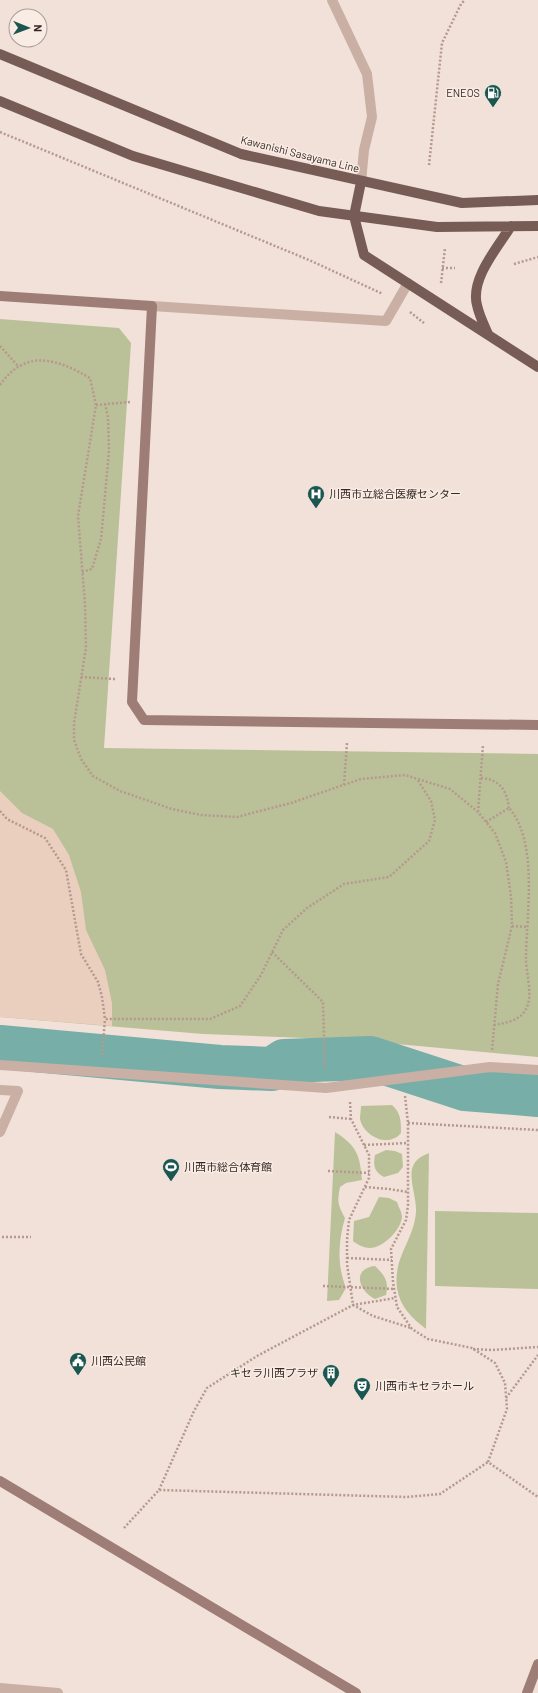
<svg xmlns="http://www.w3.org/2000/svg" width="538" height="1693" viewBox="0 0 538 1693" font-family="Barlow,'Noto Sans JP',sans-serif">
	<rect width="100%" height="100%" fill="#f2e1d8"/>
	<path fill="#bac198" d="M0 319 119 328 131 343 104 748 538 754V1057L354 1040 203 1034 0 1017Z
		M392 1105C401 1113 401 1121 401 1133 389 1148 364 1137 360 1119 360 1115 361 1110 361 1106Z
		M335 1132C357 1146 360 1155 362 1180L346 1183 340 1187C337 1203 338 1205 345 1218 338 1242 337 1265 346 1288L339 1300 327 1301Z
		M386 1150 395 1151 402 1154 403 1167 398 1173 384 1177C374 1172 373 1165 375 1155Z
		M429 1153 426 1329C412 1318 400 1307 397 1288 393 1257 414 1240 416 1212 417 1199 408 1177 413 1166 416 1159 422 1156 429 1153Z
		M379 1197 389 1198 397 1202C398 1206 402 1212 402 1217 401 1230 383 1248 370 1248 364 1248 358 1245 353 1241L354 1221 369 1217Z
		M435 1211 538 1213V1289L435 1286Z
		M375 1266C385 1276 389 1281 386 1295L375 1299C359 1291 351 1269 375 1266Z"/>
	<path fill="#eacfbe" d="M0 791 22 813 53 829 69 855 81 892 86 930 105 970 112 1003V1026L0 1017Z"/>
	<g fill="none" stroke-linecap="round" stroke-linejoin="round">
		<path stroke="#77afa8" stroke-width="44" d="M0 1047 220 1067 272 1069 284 1061 370 1058 465 1089 538 1095"/>
		<path stroke="#b5988e" stroke-width="2.5" stroke-dasharray="2 2" stroke-linecap="butt" d="M0 132 309 260 383 294
			M429 165 442 43 461 4 465 0
			M514 264 538 257
			M442 268H455
			M441 283 445 248
			M410 312 424 323
			M0 346 19 367
			M0 385C26 348 57 359 90 378L96 405 78 516 85 604 86 648 74 723V740L81 759 93 776 120 791 172 809 201 815 237 817 291 803 361 779 405 775 450 789 478 812 495 833 506 862 511 896 512 926 498 984 492 1050
			M96 405 130 402
			M82 572 92 569 101 539 109 451 108 417 105 404
			M81 677 115 679
			M481 778C500 779 507 791 509 808
			M344 785 347 743
			M0 811 7 819 45 838 66 870 81 954 98 982 102 997 105 1019H210L240 1006 261 975 283 930 307 908 344 884 389 877 429 841 435 820 431 801 417 779
			M478 812 483 745
			M486 822 509 808C538 841 527 911 526 955 525 971 534 994 526 1009 520 1021 505 1023 494 1025
			M512 926 527 927
			M272 952 323 1002 325 1070
			M102 1055 105 1019
			M405 1096 408 1123V1205L406 1220 391 1249 393 1282 397 1307 412 1329 428 1339 472 1348 495 1363 505 1383 507 1409 488 1462 538 1497
			M350 1102 351 1119 369 1155V1178L349 1220 347 1240V1264L353 1305 373 1316 411 1328
			M329 1117 351 1119
			M408 1123 538 1130
			M364 1145 408 1143
			M328 1171 369 1173
			M365 1187 389 1189 408 1192
			M2 1237H31
			M347 1258 392 1260
			M323 1286 394 1289
			M473 1349 492 1350 538 1347
			M506 1398 538 1355
			M159 1490 194 1411 207 1388 257 1356 353 1305 395 1298
			M124 1528 159 1490 407 1497 440 1494 488 1462"/>
		<path stroke="#caafa4" stroke-width="10" d="M332 0 367 74 372 117 364 150 361 182
			M152 306 386 321 408 283
			M0 1065 326 1088 490 1067 538 1070
			M0 1090 18 1091 0 1132
			M0 1688 58 1693"/>
		<path stroke="#9d7d75" stroke-width="10" d="M0 296 152 306 132 702 144 720 538 725
			M0 1481 356 1693
			M527 1693 538 1664"/>
		<path stroke="#775c56" stroke-width="10" d="M0 54 241 154 462 203 538 200
			M0 101 133 156 319 211 437 227 538 226
			M361 182 354 216 364 255 538 367
			M488 334C484 325 479 315 477 305 470 279 498 247 511 226"/>
	</g>
	<defs>
		<symbol id="fuel-pin" viewBox="-11 -11 22 30"><path d="M0 17L-7.5 6A9.5 9.5 0 1 1 7.5 6Z" fill="#1b5750" stroke="#f9ece4"/><path d="M-5.5-6h7V0h2V4h1.3V-2.5L3-4.5l.8-.8L6-3V5H2.5V1h-1V6h-7ZM-4.2-4.7v3.2H.2V-4.7Z" fill="#fff"/></symbol>
		<symbol id="hospital-pin" viewBox="-11 -11 22 30"><path d="M0 17L-7.5 6A9.5 9.5 0 1 1 7.5 6Z" fill="#1b5750" stroke="#f9ece4"/><path d="M-5-5h3v3.5h4V-5h3V5h-3V1.5h-4V5h-3Z" fill="#fff"/></symbol>
		<symbol id="stadium-pin" viewBox="-11 -11 22 30"><path d="M0 17L-7.5 6A9.5 9.5 0 1 1 7.5 6Z" fill="#1b5750" stroke="#f9ece4"/><path d="M0-5a6.5 5 0 1 0 0 10a6.5 5 0 1 0 0-10ZM-3.5-1.8h7v3.6h-7Z" fill="#fff"/></symbol>
		<symbol id="civic-pin" viewBox="-11 -11 22 30"><path d="M0 17L-7.5 6A9.5 9.5 0 1 1 7.5 6Z" fill="#1b5750" stroke="#f9ece4"/><path d="M-.6-6.5H3V-4.5H.6V-3L4-1V1h2V6H-6V1h2V-1L-.6-3ZM-1.2 2.5V6h2.4V2.5Z" fill="#fff"/></symbol>
		<symbol id="building-pin" viewBox="-11 -11 22 30"><path d="M0 17L-7.5 6A9.5 9.5 0 1 1 7.5 6Z" fill="#1b5750" stroke="#f9ece4"/><path d="M-4-6H4V6H1V3H-1V6H-4ZM-2.5-4.3h1.7v1.8h-1.7ZM.8-4.3h1.7v1.8H.8ZM-2.5-1h1.7V.8h-1.7ZM.8-1h1.7V.8H.8Z" fill="#fff"/></symbol>
		<symbol id="theatre-pin" viewBox="-11 -11 22 30"><path d="M0 17L-7.5 6A9.5 9.5 0 1 1 7.5 6Z" fill="#1b5750" stroke="#f9ece4"/><path d="M-5-5.5Q0-4 5-5.5V0Q5 5 0 6Q-5 5-5 0ZM-3.3-2.5H-1v1.5H-3.3ZM1-2.5H3.3v1.5H1ZM-2.8 1Q0 5.5 2.8 1Z" fill="#fff"/></symbol>
	</defs>
	<g fill-rule="evenodd">
		<use href="#fuel-pin" x="483" y="83" width="20" height="27"/>
		<use href="#hospital-pin" x="306" y="484" width="20" height="27"/>
		<use href="#stadium-pin" x="161" y="1157" width="20" height="27"/>
		<use href="#civic-pin" x="68" y="1351" width="20" height="27"/>
		<use href="#building-pin" x="321" y="1363" width="20" height="27"/>
		<use href="#theatre-pin" x="352" y="1376" width="20" height="27"/>
	</g>
	<g text-anchor="middle" stroke-width="3" stroke-linejoin="round" paint-order="stroke">
		<g font-size="11" fill="#352826" stroke="#f9ece4" text-anchor="start">
			<text x="480" y="97" text-anchor="end">ENEOS</text>
			<text x="329" y="498">川西市立総合医療センター</text>
			<text x="184" y="1171">川西市総合体育館</text>
			<text x="91" y="1365">川西公民館</text>
			<text x="318" y="1377" text-anchor="end">キセラ川西プラザ</text>
			<text x="375" y="1390">川西市キセラホール</text>
		</g>
		<g font-size="11" fill="#352826" stroke="#f9ece4">
			<text transform="translate(300 154) rotate(14)" y="4">Kawanishi Sasayama Line</text>
		</g>
	</g>
	<g transform="translate(28 28) rotate(91)"><circle r="19" fill="#f9ece4" stroke="#ab9e98"/>
	<path d="M0-3L7 15L0 10L-7 15Z" fill="#1b5750"/>
	<text y="-6" font-size="11" font-weight="bold" text-anchor="middle" fill="#352826">N</text>
	</g>
</svg>
